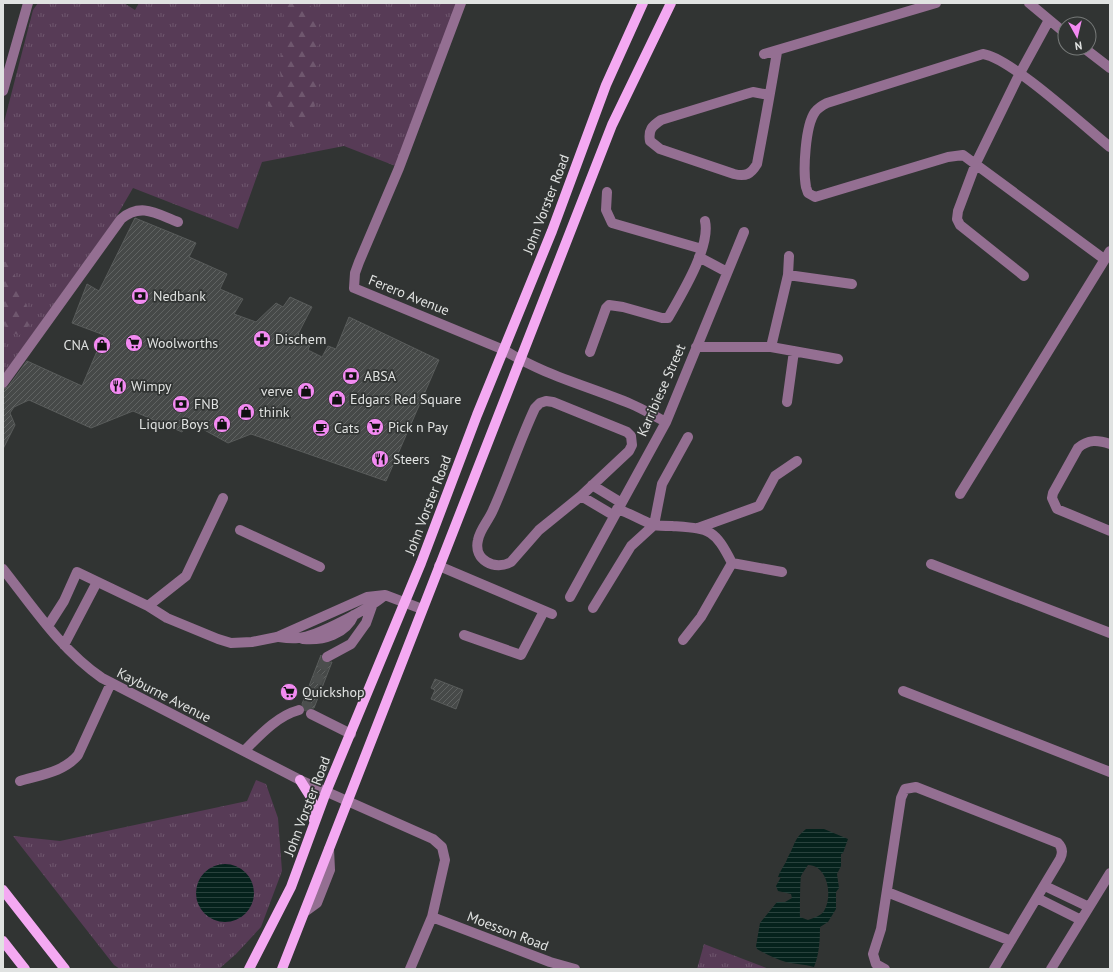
<svg xmlns="http://www.w3.org/2000/svg" width="1113" height="972" viewBox="0 0 1113 972" font-family="'PT Sans',sans-serif">
	<defs>
		<pattern id="grass-tufts" width="24" height="20" patternUnits="userSpaceOnUse"><rect width="24" height="20" fill="#573b56"/><path d="M3 7l-1-3M5 7V3M7 7l1-3M15 17l-1-3M17 17v-4M19 17l1-3" fill="none" stroke="#6f576e"/></pattern>
		<pattern id="forest-firs" width="22" height="20" patternUnits="userSpaceOnUse"><rect width="22" height="20" fill="#573b56"/><path d="M5 1l3.5 6h-7zM16 11l3.5 6h-7z" fill="#6f576e"/></pattern>
		<pattern id="water-rules" width="6" height="5" patternUnits="userSpaceOnUse"><rect width="6" height="5" fill="#05221c"/><path d="M0 2.5h6" fill="none" stroke="#29423d"/></pattern>
		<pattern id="building-hatch" width="6" height="6" patternUnits="userSpaceOnUse"><rect width="6" height="6" fill="#464948"/><path d="M-1 1l2-2M0 6l6-6M5 7l2-2" fill="none" stroke="#606362"/></pattern>
	</defs>
	<rect width="100%" height="100%" fill="#313433"/>
	<path fill="url(#grass-tufts)" d="M38 3H124L135 10 139 3H461L398 167 344 146 262 162 238 229 133 188 115 219 3 375V126L33 10Z
		M256 780 266 784 278 818 282 871 261 927 236 954 219 969H120L114 965 13 836 60 841 247 801Z
		M704 944 769 969H697Z"/>
	<path fill="url(#forest-firs)" d="M283 3H309L318 22 322 42 312 51 320 62 315 70 320 90 315 101 312 117 300 128 292 127 286 115 268 106 266 91 283 82 278 66 285 44Z
		M9 261 26 303 30 324 20 335 12 333 3 324V262Z"/>
	<path fill="url(#water-rules)" fill-rule="evenodd" d="M806 829H824L848 839 843 853 841 854V866L837 874 839 888 836 892V909L828 922 820 927C820 941 819 955 814 967 804 964 795 964 786 962 776 959 766 954 757 949L756 946 760 923 777 902H785L792 898 791 894 778 891 776 886 781 877H778C781 869 785 865 788 857 796 843 793 840 806 829ZM808 865C828 865 833 897 824 911 821 916 813 918 808 920L800 917C800 911 800 879 801 876 803 872 806 868 808 865Z
		M196 893a29 29 0 1 1 58 0a29 29 0 1 1-58 0Z"/>
	<path fill="url(#building-hatch)" stroke="#595c5b" d="M135 218 196 243 189 257 227 274 220 289 243 299 234 314 256 322 276 303 283 307 290 297 312 307 298 334 312 340 308 350 322 357 328 346 336 349 349 317 439 360 386 481 251 434 228 443 188 421 182 432 133 411 91 428 29 400 14 407 10 413 15 425 3 449V389L8 387 27 361 82 386 104 335 72 323 87 284 99 291Z
		M321 655V660L324 663 332 662 314 708H308L305 711 302 704Z
		M435 679 463 690 456 709 431 699 435 690 431 688Z"/>
	<g fill="none" stroke-linecap="round" stroke-linejoin="round">
		<path stroke="#4b4e4d" stroke-width="10" stroke-dasharray="10 5" stroke-linecap="butt" d="M305 711 327 657"/>
		<path stroke="#946f92" stroke-width="10" d="M461 3 399 168 359 262 355 273 354 288 504 350C543 375 588 386 631 404 643 409 654 416 666 422
			M1029 3 1065 33
			M1084 48 1110 68
			M764 54 936 3
			M3 91 28 3
			M769 95 753 92 746 94 661 120C652 126 648 130 650 141L660 149 734 174C746 177 751 174 757 164 764 127 771 89 777 52
			M607 192 606 210 612 223 702 249
			M699 257 727 272
			M1104 259 963 155 948 157 815 197 808 193 806 187C803 171 805 126 815 112 818 108 823 105 827 103L983 54C1011 58 1085 127 1110 147
			M788 275 852 284
			M1024 276 960 225 957 219 958 211 976 163 1020 73 1049 20
			M696 347H771L838 359
			M771 347 788 275 789 256
			M590 352 606 308 609 305 623 307 662 318H668C681 295 711 247 705 221
			M3 383 121 219C141 202 157 214 178 222
			M546 401 553 402 627 432 631 436 632 445 629 451 581 496 539 530 511 562C495 571 473 560 478 540 480 529 489 520 493 510 508 477 519 442 535 408L540 403Z
			M787 402 794 351
			M1110 444C1098 440 1088 439 1078 448L1053 493 1052 498 1057 509 1110 531
			M592 485 620 502
			M960 494 1110 251
			M581 496 613 515
			M617 509C630 513 642 521 654 525 659 526 666 526 672 526 710 529 714 528 732 563
			M698 528 759 506 775 476 797 461
			M240 530 320 567
			M931 564 1110 633
			M439 566 552 614
			M3 569C33 607 61 650 102 678L300 780 433 839 442 847 445 860 432 917 410 969
			M570 597 666 422 744 232
			M148 606 186 576 223 498
			M593 608 631 546 654 525 662 484 688 437
			M48 626 64 601 77 572 148 606 167 618 218 639 231 643 252 642 277 637 367 597 385 595 422 609
			M464 635 521 655 544 611
			M279 637C285 638 292 639 298 638 317 637 370 608 385 595
			M303 639C323 641 346 634 354 615
			M683 640 701 617 732 563 782 572
			M64 645 97 582
			M327 657 351 644 366 623 372 606
			M903 691 1110 772
			M311 714 351 734
			M244 751C260 735 277 716 299 710
			M20 781C40 775 64 772 78 755L111 683
			M1045 886 1089 907
			M887 892 1011 941
			M1037 898 1081 920
			M306 911 317 903 330 870 329 849
			M432 917 550 962 575 969
			M885 969 876 964 873 954 881 929 901 798 905 789 916 787 1058 843C1063 848 1063 853 1060 859L994 969
			M1051 969 1110 873"/>
		<path stroke="#f4a9f2" stroke-width="10" d="M300 780 312 799 314 821
			M3 890 65 969
			M3 941 25 969
			M249 969 291 887 326 792 421 563 477 415 552 231 606 85 643 3
			M282 969 612 125 671 3"/>
	</g>
	<defs>
		<symbol id="bank-disc" viewBox="-11 -11 22 22"><circle r="9.5" fill="#f38af2" stroke="#313433"/><path d="M-6-4H6V4H-6ZM0-2.3a2.3 2.3 0 1 0 0 4.6a2.3 2.3 0 1 0 0-4.6Z" fill="#111"/></symbol>
		<symbol id="pharmacy-disc" viewBox="-11 -11 22 22"><circle r="9.5" fill="#f38af2" stroke="#313433"/><path d="M-2-6h4v4h4v4h-4v4h-4v-4h-4v-4h4Z" fill="#111"/></symbol>
		<symbol id="supermarket-disc" viewBox="-11 -11 22 22"><circle r="9.5" fill="#f38af2" stroke="#313433"/><path d="M-6-5.5h2.5l.6 2H6L4.5 2H-2.5L-4.4-4H-6ZM-1.5 3.2a1.3 1.3 0 1 0 .1 0ZM3 3.2a1.3 1.3 0 1 0 .1 0Z" fill="#111"/></symbol>
		<symbol id="shop-disc" viewBox="-11 -11 22 22"><circle r="9.5" fill="#f38af2" stroke="#313433"/><path d="M-5-2.5h2.3a2.7 3.5 0 0 1 5.4 0H5L5.5 6h-11ZM-1.5-2.5h3a1.5 2.3 0 0 0-3 0Z" fill="#111"/></symbol>
		<symbol id="restaurant-disc" viewBox="-11 -11 22 22"><circle r="9.5" fill="#f38af2" stroke="#313433"/><path d="M-5-6h1v4h1v-4h1v4h1v-4h1v5L-1.5 .5V6h-2V.5L-5-1ZM5-6V6H3V1.5H1.5Q1.5-4 5-6Z" fill="#111"/></symbol>
		<symbol id="cafe-disc" viewBox="-11 -11 22 22"><circle r="9.5" fill="#f38af2" stroke="#313433"/><path d="M-5.5-4.5H6V0H3Q3 3.5 0 3.5H-2.5Q-5.5 3.5-5.5 0ZM3-3.2v2h1.7v-2ZM-6 4.5H4V6H-6Z" fill="#111"/></symbol>
	</defs>
	<g fill-rule="evenodd">
		<use href="#bank-disc" x="130" y="286" width="20" height="20"/>
		<use href="#pharmacy-disc" x="252" y="329" width="20" height="20"/>
		<use href="#supermarket-disc" x="124" y="333" width="20" height="20"/>
		<use href="#shop-disc" x="92" y="335" width="20" height="20"/>
		<use href="#bank-disc" x="341" y="366" width="20" height="20"/>
		<use href="#restaurant-disc" x="108" y="376" width="20" height="20"/>
		<use href="#shop-disc" x="296" y="381" width="20" height="20"/>
		<use href="#shop-disc" x="327" y="389" width="20" height="20"/>
		<use href="#bank-disc" x="171" y="394" width="20" height="20"/>
		<use href="#shop-disc" x="236" y="402" width="20" height="20"/>
		<use href="#shop-disc" x="212" y="414" width="20" height="20"/>
		<use href="#supermarket-disc" x="365" y="417" width="20" height="20"/>
		<use href="#cafe-disc" x="311" y="418" width="20" height="20"/>
		<use href="#restaurant-disc" x="370" y="449" width="20" height="20"/>
		<use href="#supermarket-disc" x="279" y="682" width="20" height="20"/>
	</g>
	<g text-anchor="middle" stroke-width="3.5" stroke-linejoin="round" paint-order="stroke">
		<g font-size="14" fill="#e0e2e1" stroke="#313433">
			<text transform="translate(546 204) rotate(-69)" y="5">John Vorster Road</text>
			<text transform="translate(409 295) rotate(22)" y="5">Ferero Avenue</text>
			<text transform="translate(661 390) rotate(-66)" y="5">Karribiese Street</text>
			<text transform="translate(428 505) rotate(-69)" y="5">John Vorster Road</text>
			<text transform="translate(164 695) rotate(27)" y="5">Kayburne Avenue</text>
			<text transform="translate(307 806) rotate(-69)" y="5">John Vorster Road</text>
			<text transform="translate(508 931) rotate(21)" y="5">Moesson Road</text>
		</g>
		<g font-size="14" fill="#e0e2e1" stroke="#313433" text-anchor="start">
			<text x="153" y="301">Nedbank</text>
			<text x="275" y="344">Dischem</text>
			<text x="147" y="348">Woolworths</text>
			<text x="89" y="350" text-anchor="end">CNA</text>
			<text x="364" y="381">ABSA</text>
			<text x="131" y="391">Wimpy</text>
			<text x="293" y="396" text-anchor="end">verve</text>
			<text x="350" y="404">Edgars Red Square</text>
			<text x="194" y="409">FNB</text>
			<text x="259" y="417">think</text>
			<text x="209" y="429" text-anchor="end">Liquor Boys</text>
			<text x="388" y="432">Pick n Pay</text>
			<text x="334" y="433">Cats</text>
			<text x="393" y="464">Steers</text>
			<text x="302" y="697">Quickshop</text>
		</g>
	</g>
	<rect width="1113" height="972" fill="none" stroke="#e0e2e1" stroke-width="8"/>
	<g transform="translate(1077 36) rotate(172)"><circle r="19" fill="#313433" stroke="#777a79"/>
	<path d="M0-3L7 15L0 10L-7 15Z" fill="#f38af2"/>
	<text y="-6" font-size="11" font-weight="bold" text-anchor="middle" fill="#e0e2e1">N</text>
	</g>
</svg>
